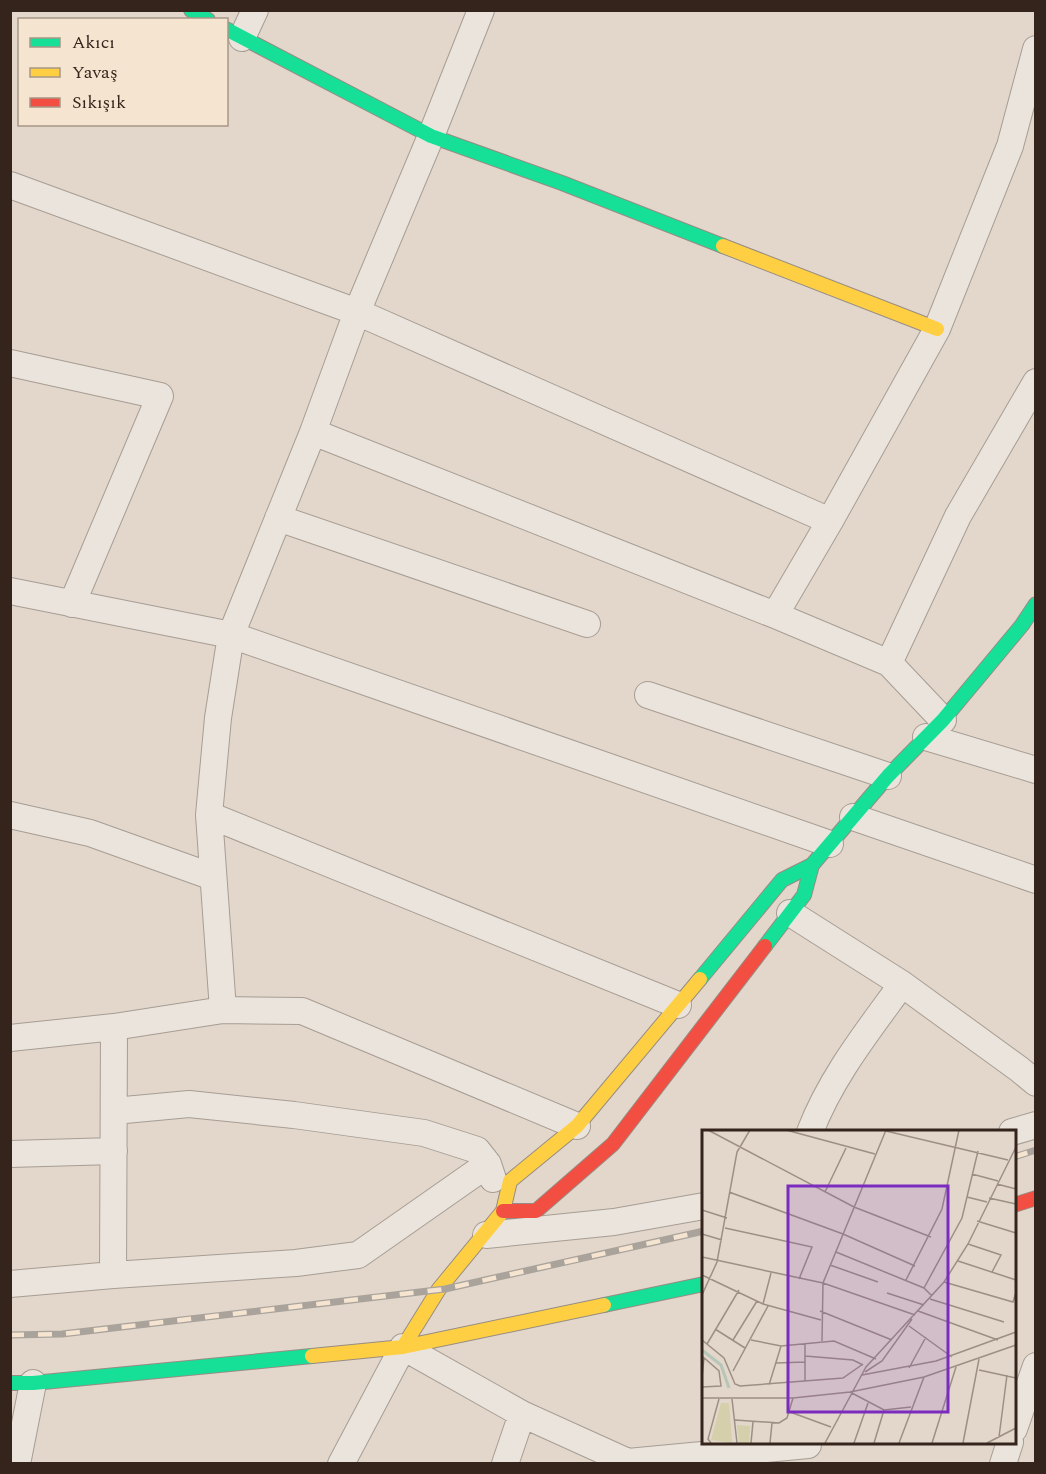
<svg xmlns="http://www.w3.org/2000/svg" width="1046" height="1474" viewBox="0 0 1046 1474" font-family="Spectral,serif">
	<rect width="100%" height="100%" fill="#e2d7ca"/>
	<g fill="none" stroke-linecap="round" stroke-linejoin="round">
		<defs>
			<path id="street" d="M242 38 255 10
				M10 185 357 312 830 521
				M10 363 160 396 72 604
				M313 432 775 615 889 663 943 720
				M278 518 587 624
				M10 591 231 635 830 844
				M775 615 830 521 937 329 1010 146 1036 49
				M889 663 958 516 1036 382
				M648 695 888 776
				M926 737 1036 770
				M10 815 90 833 213 877
				M209 815 678 1005
				M853 817 1036 880
				M790 913 902 984 1019 1069 1036 1083
				M223 1010 209 815 218 718 231 635 313 432 357 312 431 136 481 10
				M10 1038 114 1027 223 1010 302 1011 577 1126
				M114 1111 189 1104 294 1115 424 1133 477 1150 488 1164 493 1179
				M810 1132C831 1077 868 1031 902 984
				M1012 1132 1036 1125
				M10 1154 114 1151
				M486 1235 614 1222 704 1206
				M113 1275 114 1027
				M10 1284 113 1275 296 1263 358 1255 488 1164
				M1014 1429 1036 1366
				M17 1464 33 1383
				M341 1464 403 1347 522 1414 628 1462 808 1445
				M505 1464 522 1414
				M1003 1464 1010 1442"/>
			<path id="fast" d="M191 10 208 20
				M226 29 431 136 562 183 723 246
				M765 946 804 895 812 865
				M700 979 782 880 812 865 888 776 943 720 1022 625 1036 604
				M604 1305 704 1284
				M10 1383H33L312 1356"/>
			<path id="slow" d="M723 246 937 329
				M403 1347 439 1289 503 1211 510 1181 577 1126 700 979
				M312 1356 403 1347 604 1305"/>
			<path id="jam" d="M1014 1205 1036 1198
				M503 1211H536L613 1144 765 946"/>
		</defs>
		<use href="#street" stroke="#a79d94" stroke-width="28"/>
		<use href="#fast" stroke="#978c83" stroke-width="16"/>
		<use href="#slow" stroke="#978c83" stroke-width="16"/>
		<use href="#jam" stroke="#978c83" stroke-width="16"/>
		<use href="#street" stroke="#eae4dc" stroke-width="26"/>
		<use href="#fast" stroke="#16e098" stroke-width="14"/>
		<use href="#slow" stroke="#ffcf43" stroke-width="14"/>
		<use href="#jam" stroke="#f24e42" stroke-width="14"/>
		<defs>
			<path id="rail" d="M1014 1157 1036 1150
				M10 1335 62 1334 445 1289 704 1231"/>
		</defs>
		<use href="#rail" stroke="#aaa39c" stroke-width="7"/>
		<use href="#rail" stroke="#f5e4cf" stroke-width="4.5" stroke-dasharray="14" stroke-linecap="butt"/>
	</g>
	<g transform="translate(702 1130)">
		<rect width="314" height="314" fill="#e2d7ca"/>
		<path d="M19 273H27L30 313 9 310ZM35 295 48 296 47 313H37Z" fill="#d5cfac"/>
		<path fill="none" stroke="#b6c6b9" stroke-width="3" d="M0 220 19 235 27 258"/>
		<path fill="none" stroke="#9d8f84" stroke-width="1.5" d="M6 0 152 77 229 107M84 0 173 24M184 1 306 30M270 44 296 51M295 54 314 59M27 62 141 104 213 136M123 62 144 18M265 67 285 72M287 68 314 74M0 80 25 88M275 91 314 103M23 98 110 117 97 149M0 104 20 110M266 114 299 125 290 142M134 122 222 158 230 166M0 127 121 153 213 185M256 131 314 150M128 135 176 152M0 145 61 174 119 190M204 150 240 79 257 0M242 152 311 172 314 162M222 158 260 88 276 21M185 163 222 175M0 165 15 132 35 22 48 0M228 169 302 192M61 174 69 143M118 181 190 210M216 181 296 210M207 196 250 227M13 199 43 218M0 210 22 228 33 254 38 256 141 248 161 234M31 210 55 171M49 210 79 216 132 211 174 229M120 211 121 153 184 0M5 214 37 160M0 226 17 241 19 256 0 257M103 226 151 230 161 235M74 233 103 232M207 238 224 207M277 240 314 248M31 241 66 176M163 242 180 231 210 189M160 245 234 231 314 202M0 247 2 228M103 251V213M67 255 79 216M148 262 182 280 209 277M0 268H91L148 262 222 247 314 215M30 269 35 313M88 282 129 297M33 290 77 293 85 288 91 268M297 307 305 245M9 313 6 309 17 269M49 313 51 292M68 313 70 293M123 313 164 237 242 152 266 114 314 17M152 313 166 273M172 313 182 280M197 313 222 247M230 313 254 237M261 313 277 229M285 313 314 298"/>
		<path fill="#7b2cbf" fill-opacity="0.15" stroke="#7b2cbf" stroke-width="3" d="M86 56H246V282H86Z"/>
		<rect width="314" height="314" fill="none" stroke="#35241c" stroke-width="3"/>
	</g>
	<rect width="1046" height="1474" fill="none" stroke="#35241c" stroke-width="24"/>
	<rect x="18" y="18" width="210" height="108" fill="#f5e4cf" stroke="#a89787" stroke-width="1.5"/>
	<rect x="30" y="38" width="30" height="9" fill="#16e098" stroke="#a89787" stroke-width="1.5"/>
	<text x="72" y="48" font-size="18" fill="#35241c">Akıcı</text>
	<rect x="30" y="68" width="30" height="9" fill="#ffcf43" stroke="#a89787" stroke-width="1.5"/>
	<text x="72" y="78" font-size="18" fill="#35241c">Yavaş</text>
	<rect x="30" y="98" width="30" height="9" fill="#f24e42" stroke="#a89787" stroke-width="1.5"/>
	<text x="72" y="108" font-size="18" fill="#35241c">Sıkışık</text>
</svg>
